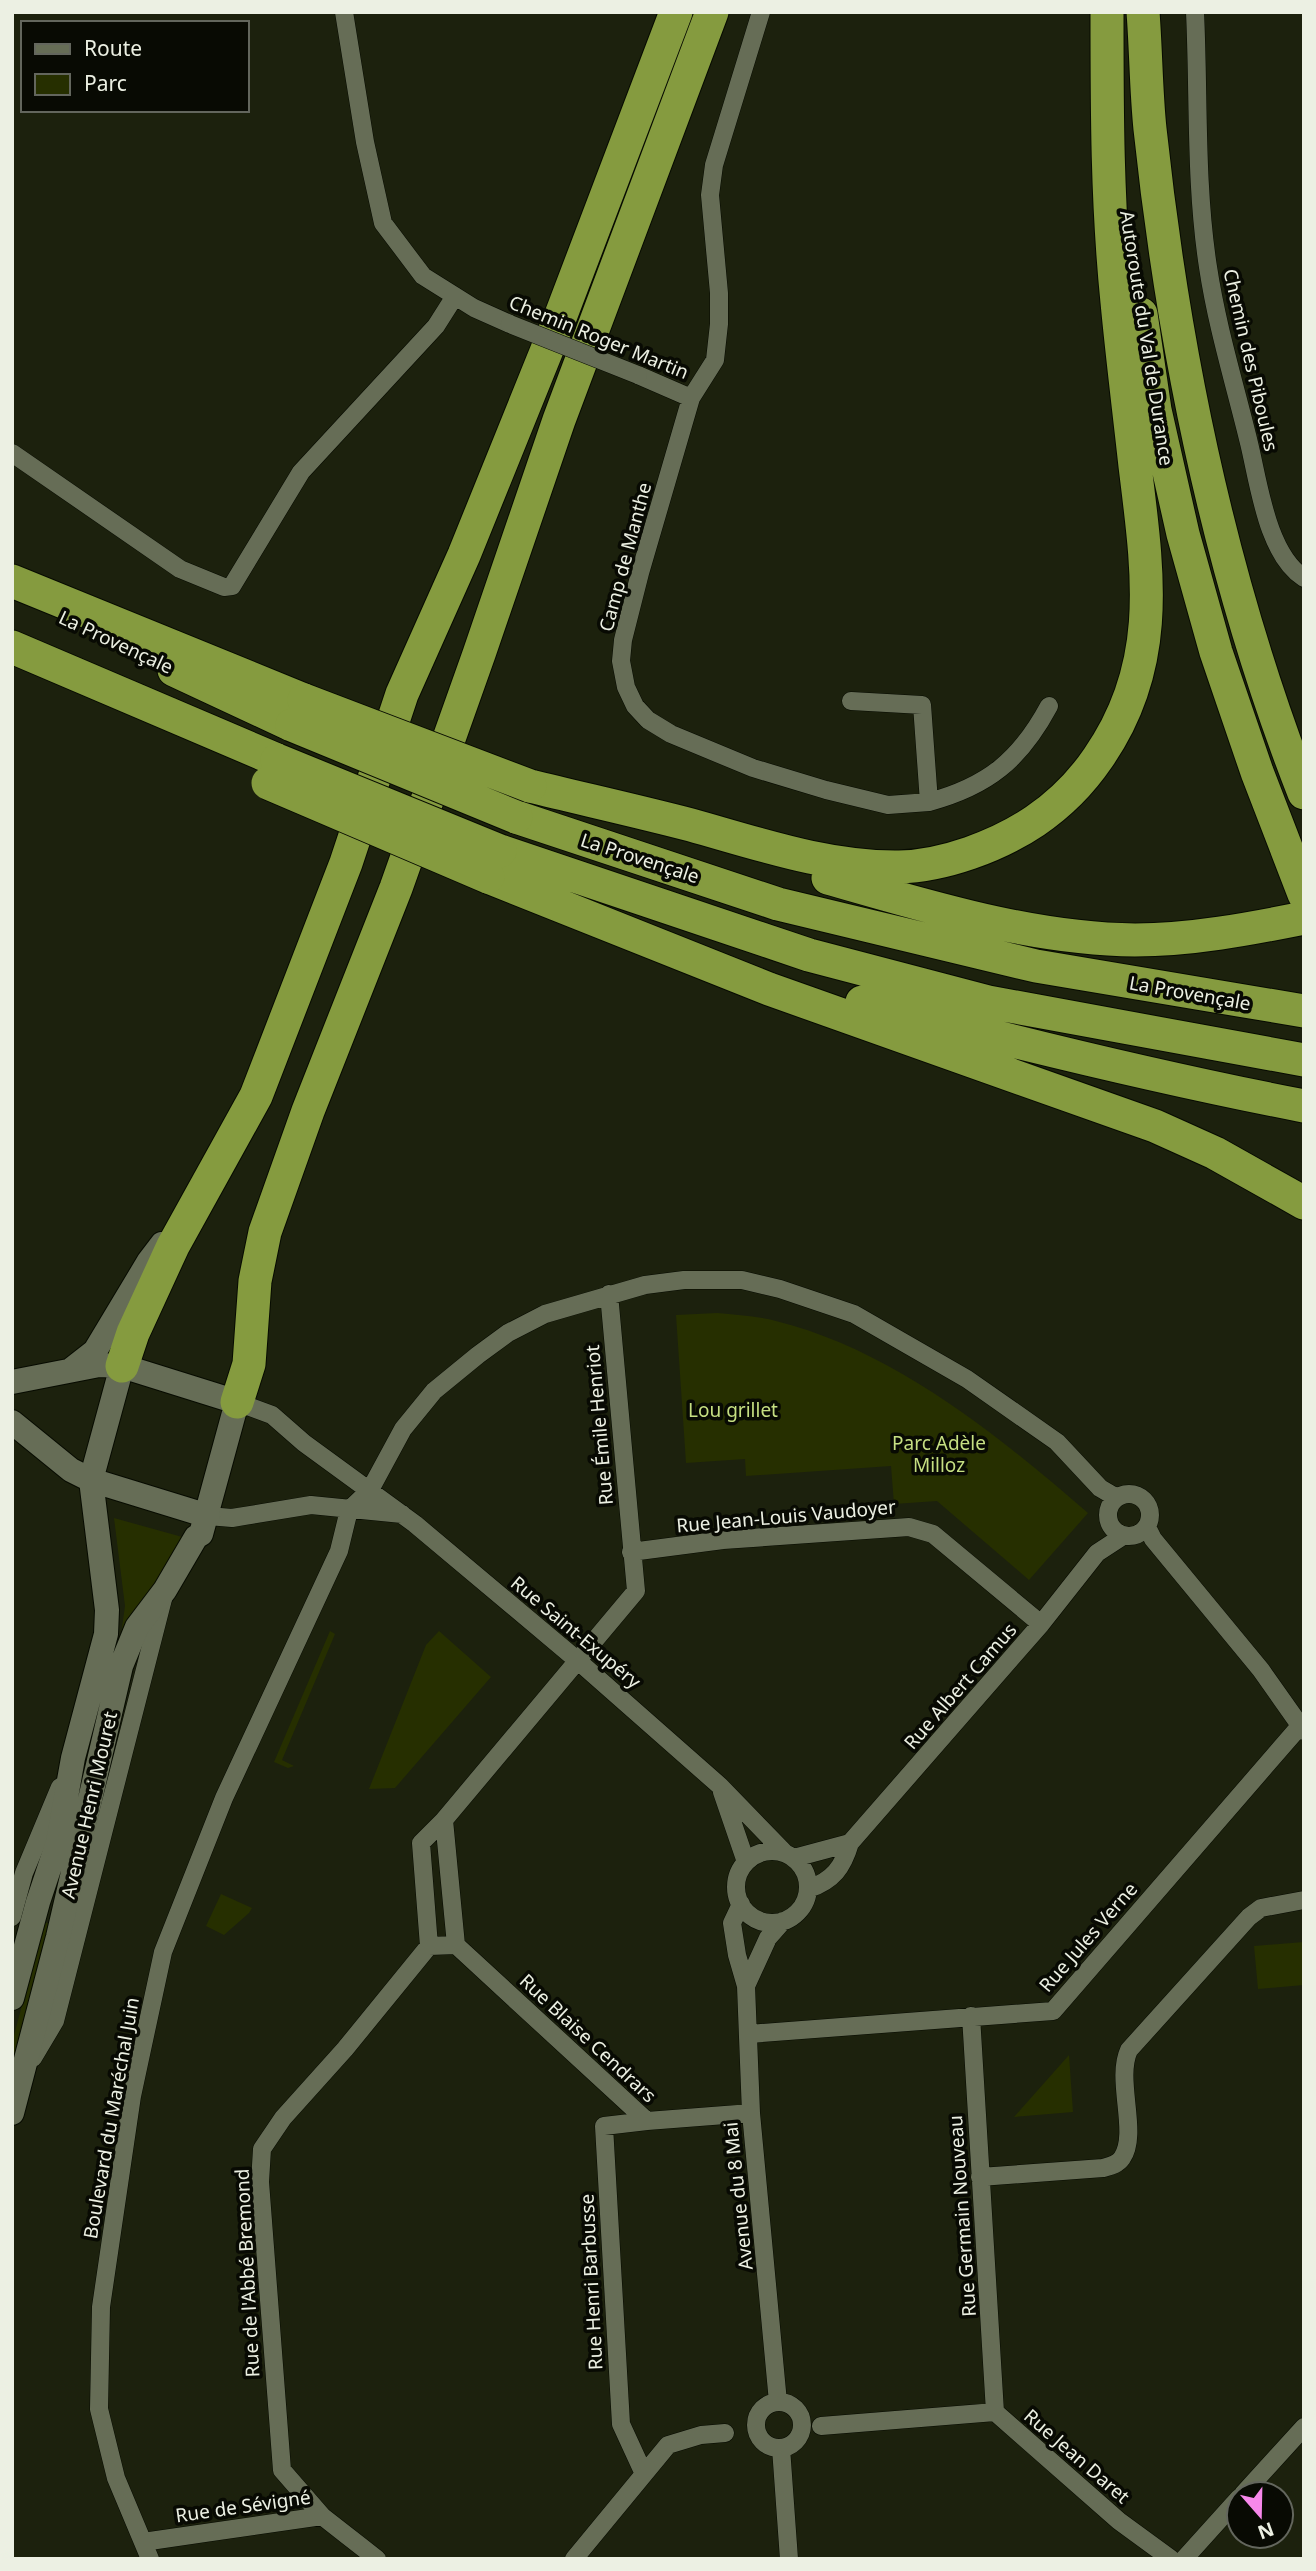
<svg xmlns="http://www.w3.org/2000/svg" width="1316" height="2571" viewBox="0 0 1316 2571" font-family="'Noto Sans',sans-serif">
	<rect width="100%" height="100%" fill="#1c210d"/>
	<path fill="#262f00" d="M717 1313C737 1315 757 1316 776 1321 893 1350 998 1435 1088 1513L1029 1580 937 1501 894 1504 891 1466 746 1476 745 1459 686 1463 676 1315Z
		M114 1518 186 1538 120 1642 125 1606Z
		M330 1631 335 1634 282 1760 294 1766 288 1768 274 1762Z
		M439 1631 491 1677 395 1788 369 1789 426 1645Z
		M221 1894 252 1908 249 1913 224 1935 206 1926Z
		M44 1922 51 1924 12 2072V2043Z
		M1304 1942V1985L1258 1989 1254 1946Z
		M1069 2055 1073 2112 1014 2117Z"/>
	<g fill="none" stroke-linecap="round" stroke-linejoin="round">
		<defs>
			<path id="street" d="M344 12 365 142 383 223 423 276 474 308 510 324
				M761 12 714 165 710 195 719 293V324L715 360 691 398 640 573 623 640 621 661 626 687 635 706 648 720 671 734 753 768 826 790 888 805 929 802 922 705 851 701
				M1195 12C1199 97 1195 183 1208 267 1217 327 1235 385 1249 443 1259 484 1267 554 1304 578
				M638 375 691 398
				M12 453 180 569 224 587 232 586 301 472 436 326 455 296
				M929 802C988 786 1020 760 1049 706
				M237 1402 272 1415 304 1443 415 1524 577 1660 720 1786 784 1852
				M1108 1515a21 21 0 1 1 42 0a21 21 0 1 1-42 0Z
				M208 1516 232 1518 311 1505 402 1514
				M1147 1527 1153 1539 1261 1670 1304 1731
				M631 1552 723 1540 909 1527 933 1534 1041 1624
				M722 1792 746 1862
				M444 1820 456 1945
				M736 1887a36 36 0 1 1 72 0a36 36 0 1 1-72 0Z
				M794 1858 850 1843
				M808 1889C833 1881 843 1867 850 1843L1041 1624 1097 1553 1123 1536
				M741 1904 732 1923 737 1955 746 1986 751 2113 778 2402
				M12 1917 24 1873 60 1787
				M429 1946 421 1843 444 1820 636 1591 609 1294
				M429 1946 456 1945 647 2121 751 2113
				M746 1986 768 1938 783 1921
				M971 2016 995 2412
				M749 2034 1053 2011 1300 1726
				M33 2058 55 2021 163 1599
				M980 2177 1103 2168C1110 2166 1117 2165 1122 2158 1139 2133 1115 2080 1129 2050L1249 1917 1261 1908 1304 1900
				M756 2425a23 23 0 1 1 46 0a23 23 0 1 1-46 0Z
				M821 2426 995 2412 1119 2521 1171 2559
				M781 2448 789 2559
				M644 2474 621 2424 604 2126 647 2121
				M1243 2494 1304 2427
				M143 2542 322 2516
				M150 2559 116 2478 99 2409 101 2307 132 2096 163 1952 224 1798 339 1551 349 1510 370 1490 403 1429 434 1391 478 1355 508 1333 545 1314 645 1285 684 1280H742L780 1289 854 1314 967 1379 1057 1442 1100 1488 1117 1498
				M377 2559 322 2516 282 2470 260 2182 262 2149 283 2118 345 2049 429 1946
				M574 2559 668 2445 701 2435 725 2433
				M1184 2559 1239 2498"/>
			<path id="secondary" d="M72 1369 95 1351 149 1261 162 1244
				M12 1382 99 1365 122 1366 237 1402 201 1534 196 1537 165 1590 137 1627 121 1666 58 1937 12 2113
				M12 1422 71 1470 91 1480 208 1516
				M12 1998 38 1902 58 1842 73 1758 106 1634 107 1610 91 1480 122 1366"/>
			<path id="highway" d="M1143 12C1146 51 1146 90 1150 129 1174 354 1221 581 1304 793
				M1141 314 1155 410 1183 534 1216 652 1257 772 1304 894
				M12 581 304 700
				M12 647 277 760
				M174 670 292 725
				M530 786C583 799 637 811 691 825 759 844 828 868 899 867 944 866 998 846 1035 821 1060 804 1081 783 1098 758 1163 665 1148 572 1135 466 1129 411 1122 356 1117 302 1107 203 1107 110 1107 12
				M516 817 778 904 1036 966 1304 1011
				M500 851 809 955 988 1002 1304 1060
				M488 877 769 989 1155 1126 1215 1153 1304 1203
				M828 878C927 906 1031 939 1135 940 1191 940 1249 929 1304 918
				M862 1002C1008 1041 1155 1077 1304 1106
				M122 1366 133 1333 173 1246 256 1096 346 863 402 694 464 555 561 315 676 12
				M237 1402 249 1364 255 1281 265 1232 308 1111 396 888 479 654 559 420 712 12"/>
		</defs>
		<use href="#street" stroke="#070b00" stroke-width="19"/>
		<use href="#secondary" stroke="#070b00" stroke-width="26"/>
		<use href="#highway" stroke="#070b00" stroke-width="35"/>
		<use href="#street" stroke="#666d56" stroke-width="18"/>
		<use href="#secondary" stroke="#666d56" stroke-width="24"/>
		<use href="#highway" stroke="#859b3f" stroke-width="33"/>
		<defs>
			<path id="street-bridge" d="M510 324 638 375"/>
			<path id="highway-bridge" d="M304 700 530 786
				M292 725 516 817
				M277 760 500 851
				M268 783 488 877"/>
		</defs>
		<use href="#street-bridge" stroke="#070b00" stroke-width="19" stroke-linecap="butt"/>
		<use href="#highway-bridge" stroke="#070b00" stroke-width="35" stroke-linecap="butt"/>
		<use href="#street-bridge" stroke="#666d56" stroke-width="18"/>
		<use href="#highway-bridge" stroke="#859b3f" stroke-width="33"/>
	</g>
	<g text-anchor="middle" stroke-width="7" stroke-linejoin="round" paint-order="stroke">
		<g font-size="19" fill="#ecf0e3" stroke="#080a03">
			<text transform="translate(599 337) rotate(22)" y="7">Chemin Roger Martin</text>
			<text transform="translate(1147 338) rotate(81)" y="7">Autoroute du Val de Durance</text>
			<text transform="translate(1251 360) rotate(77)" y="7">Chemin des Piboules</text>
			<text transform="translate(625 557) rotate(-75)" y="7">Camp de Manthe</text>
			<text transform="translate(116 642) rotate(25)" y="7">La Provençale</text>
			<text transform="translate(640 858) rotate(18)" y="7">La Provençale</text>
			<text transform="translate(1190 993) rotate(10)" y="7">La Provençale</text>
			<text transform="translate(599 1425) rotate(-95)" y="7">Rue Émile Henriot</text>
			<text transform="translate(786 1516) rotate(-5)" y="7">Rue Jean-Louis Vaudoyer</text>
			<text transform="translate(576 1632) rotate(40)" y="7">Rue Saint-Exupéry</text>
			<text transform="translate(960 1686) rotate(-49)" y="7">Rue Albert Camus</text>
			<text transform="translate(89 1805) rotate(-77)" y="7">Avenue Henri Mouret</text>
			<text transform="translate(1088 1937) rotate(-49)" y="7">Rue Jules Verne</text>
			<text transform="translate(588 2038) rotate(43)" y="7">Rue Blaise Cendrars</text>
			<text transform="translate(111 2118) rotate(-80)" y="7">Boulevard du Maréchal Juin</text>
			<text transform="translate(738 2196) rotate(-96)" y="7">Avenue du 8 Mai</text>
			<text transform="translate(962 2216) rotate(-94)" y="7">Rue Germain Nouveau</text>
			<text transform="translate(247 2273) rotate(-93)" y="7">Rue de l'Abbé Bremond</text>
			<text transform="translate(591 2282) rotate(-93)" y="7">Rue Henri Barbusse</text>
			<text transform="translate(1077 2456) rotate(41)" y="7">Rue Jean Daret</text>
			<text transform="translate(243 2506) rotate(-8)" y="7">Rue de Sévigné</text>
		</g>
		<g font-size="19" fill="#c6df82" stroke="#080a03">
			<text x="733" y="1417">Lou grillet</text>
			<text x="939" y="1450">Parc Adèle<tspan x="939" dy="22">Milloz</tspan></text>
		</g>
	</g>
	<rect width="1316" height="2571" fill="none" stroke="#ecf0e3" stroke-width="28"/>
	<rect x="21" y="21" width="228" height="91" fill="#080a03" stroke="#63665d" stroke-width="2"/>
	<rect x="35" y="44" width="35" height="10" fill="#666d56" stroke="#63665d" stroke-width="2"/>
	<text x="84" y="56" font-size="21" fill="#ecf0e3">Route</text>
	<rect x="35" y="74" width="35" height="21" fill="#262f00" stroke="#63665d" stroke-width="2"/>
	<text x="84" y="91" font-size="21" fill="#ecf0e3">Parc</text>
	<g transform="translate(1260 2515) rotate(160)"><circle r="33" fill="#080a03" stroke="#63665d" stroke-width="2"/>
	<path d="M0-5L12 26L0 18L-12 26Z" fill="#f788eb"/>
	<text y="-10" font-size="19" font-weight="bold" text-anchor="middle" fill="#ecf0e3">N</text>
	</g>
</svg>
